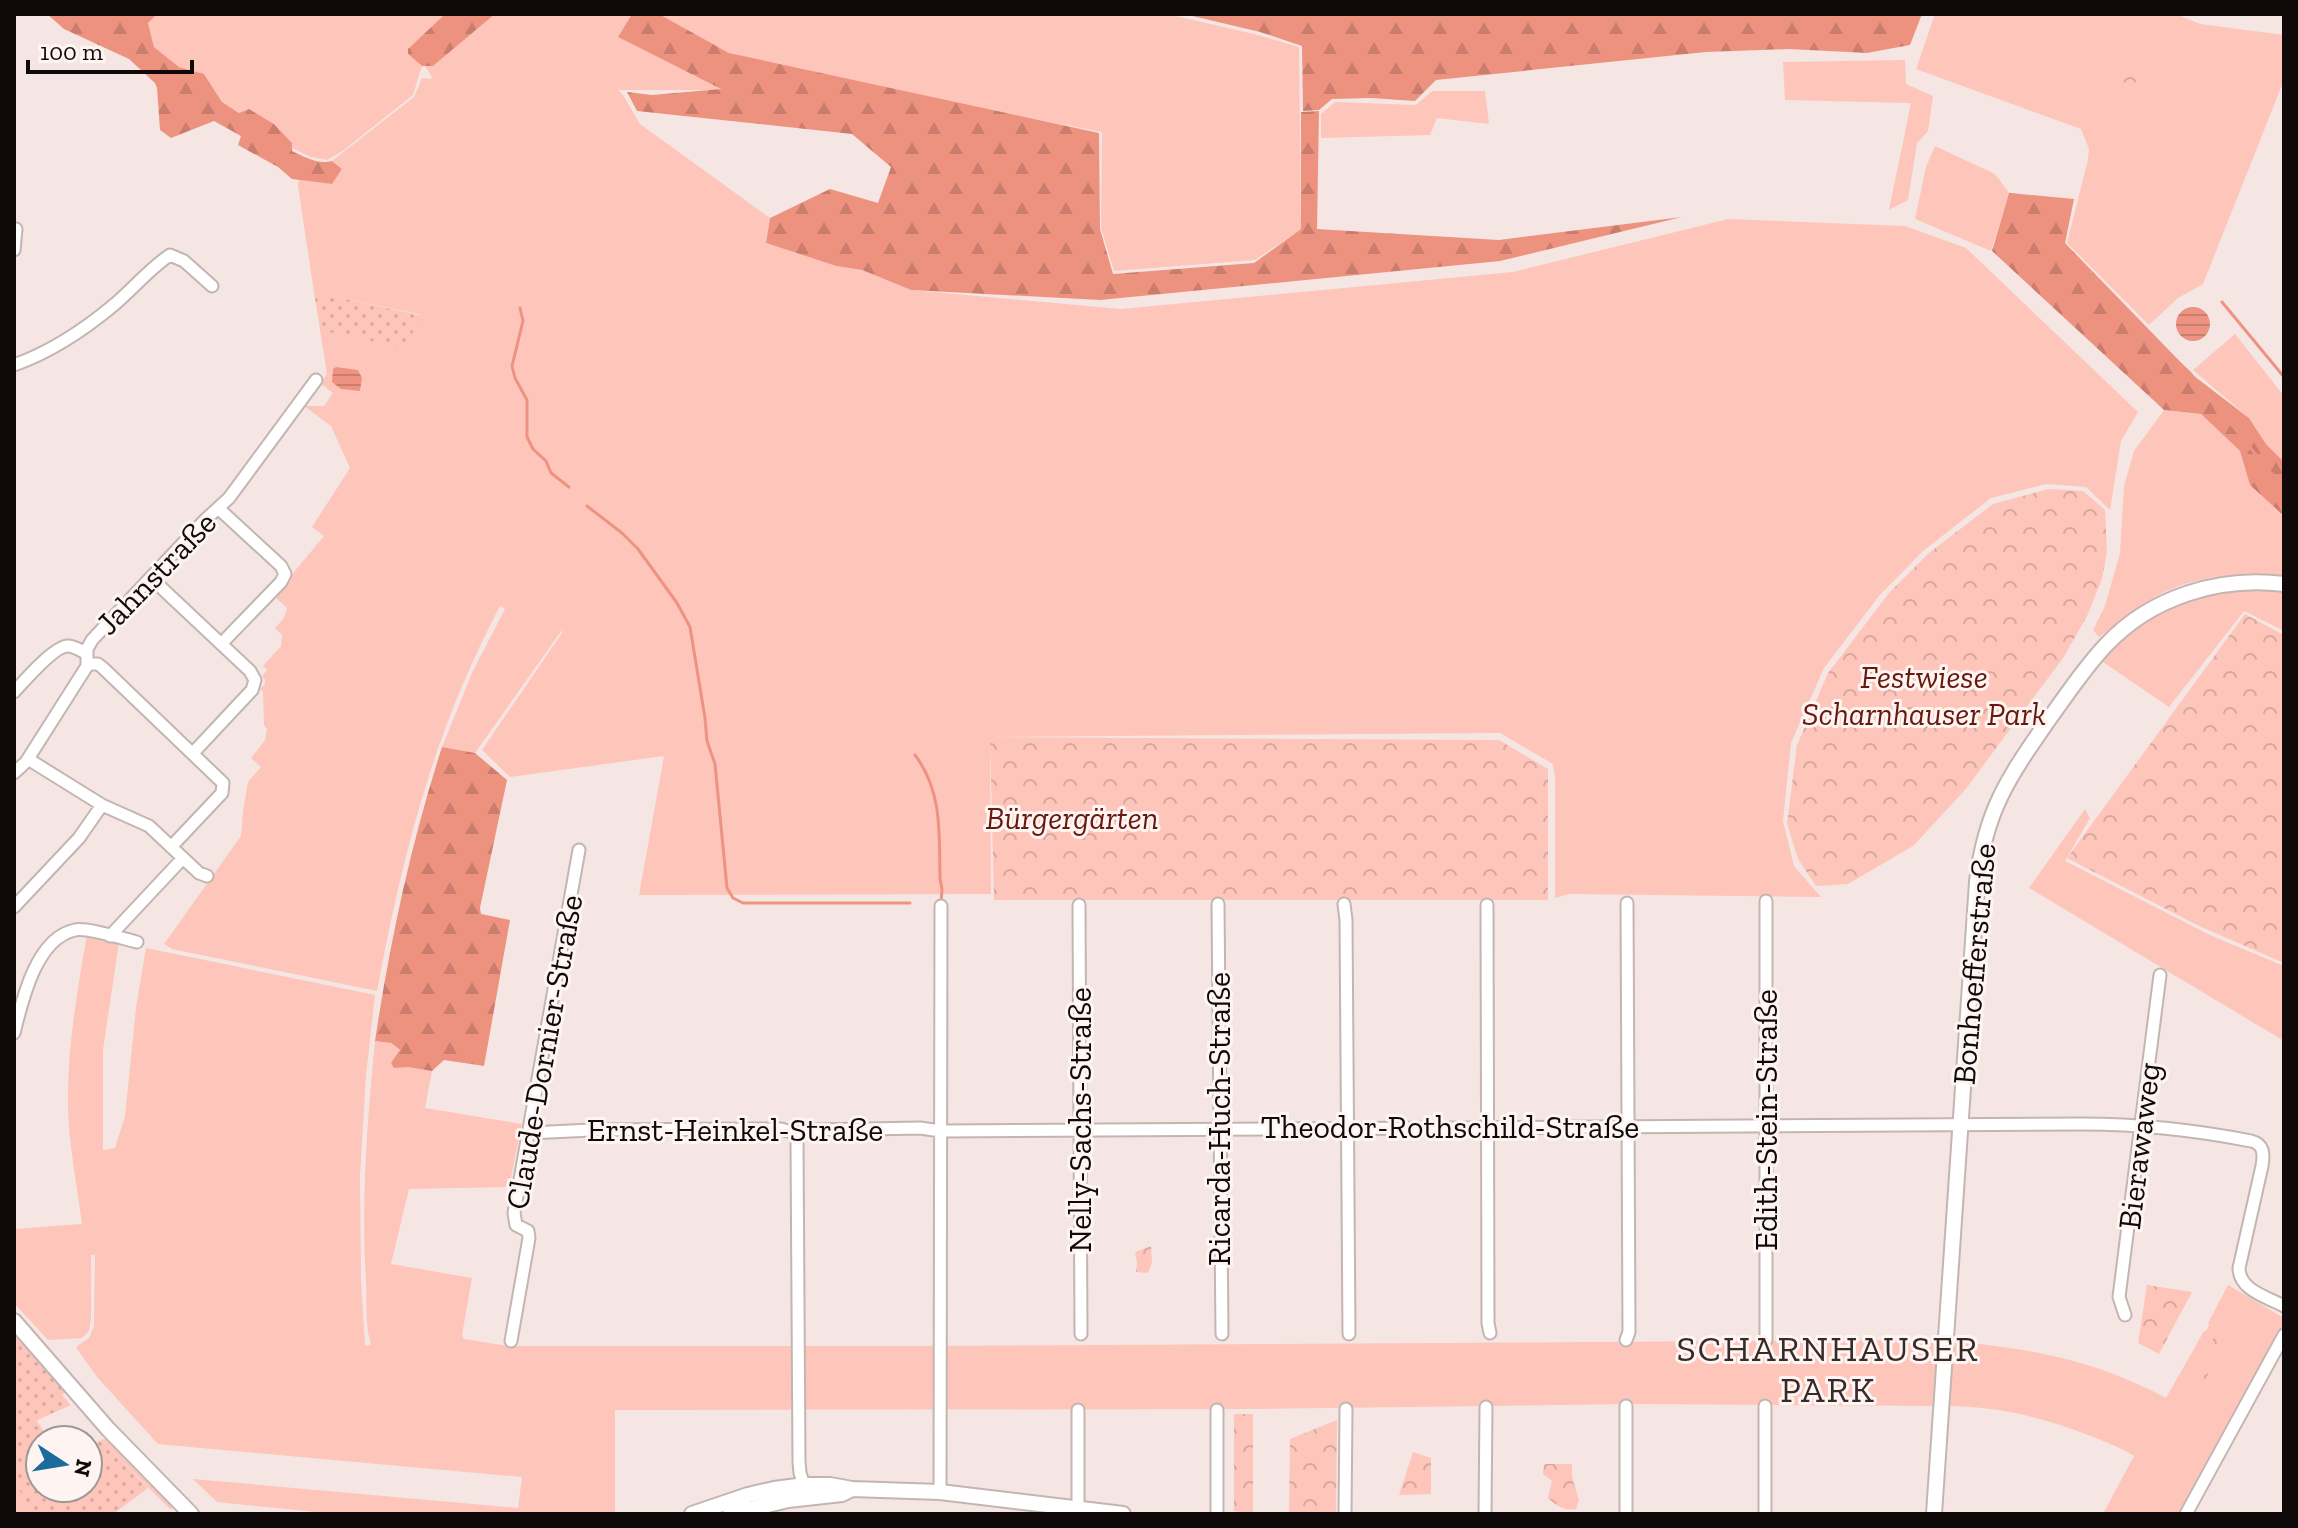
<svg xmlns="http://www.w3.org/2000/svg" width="2298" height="1528" viewBox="0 0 2298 1528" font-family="'Zilla Slab',serif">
	<defs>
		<pattern id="forest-firs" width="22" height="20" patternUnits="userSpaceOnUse" patternTransform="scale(2)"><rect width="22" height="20" fill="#ee9280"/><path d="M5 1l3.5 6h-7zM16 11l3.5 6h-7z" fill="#cb7d6d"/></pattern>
		<pattern id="park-crowns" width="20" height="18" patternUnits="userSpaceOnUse" patternTransform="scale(2)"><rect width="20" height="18" fill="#fec5ba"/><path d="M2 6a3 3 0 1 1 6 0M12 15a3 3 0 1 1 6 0" fill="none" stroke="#d8a89f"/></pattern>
		<pattern id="garden-dots" width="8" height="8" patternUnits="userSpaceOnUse" patternTransform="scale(2)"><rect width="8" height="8" fill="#fec5ba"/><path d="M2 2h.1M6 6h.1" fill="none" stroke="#d8a89f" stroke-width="1.8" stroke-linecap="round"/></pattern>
		<pattern id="water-rules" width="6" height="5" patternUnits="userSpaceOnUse" patternTransform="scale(2)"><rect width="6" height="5" fill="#ee9381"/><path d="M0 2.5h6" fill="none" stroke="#cb7d6e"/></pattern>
	</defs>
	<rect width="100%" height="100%" fill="#f5e6e3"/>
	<path fill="#fec5ba" d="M157 14H445L408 49V54L422 66 413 95 344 150 327 160 311 157 292 148V143L274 124 249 109 239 113 222 102 204 74 179 67 154 47 148 23Z
		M495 14H632L618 37 723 90H618L623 95 640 124 770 218 766 243 836 266 862 270 911 290 1121 309 1513 272 1728 219 1905 226 1966 248 2138 412 2121 441 2110 510 2086 487 2046 484 1991 498 1923 551 1879 596 1824 668 1791 743 1783 821 1794 866 1821 897 1569 894 1555 898V778L1553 764 1500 733 990 737 991 894 639 895 664 756 510 777 482 750 562 633V630L475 753 442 747 473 671 505 609 500 606C434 731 403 852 377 991L172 949 164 944 241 836 243 811 248 782 261 767 251 758 265 740 267 729 264 725 263 692 260 689 265 684V680L262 676 267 670 263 666 281 646 282 635 275 628 284 618 287 608 274 596 324 536 312 527 350 468 331 426 304 406H324L333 393 320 383 327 374 320 330 359 338 422 315 314 292 298 186 299 180 332 184 342 169 332 161 414 97 422 78 433 79 425 66H433Z
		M659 14H1167L1258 35 1299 47 1301 229 1255 260 1114 271 1101 228 1102 132 811 75 729 53Z
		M1935 14H2176L2200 24 2284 35V80L2203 284 2178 298 2149 325 2067 243 2088 160 2089 149 2081 129 1916 69Z
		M1905 60 1906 84 1933 96 1928 131 1917 143 1908 200 1889 210 1911 103 1785 100 1783 62Z
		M1432 91H1485L1489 124 1437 118 1430 135 1321 138V114L1335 102 1416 105Z
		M1935 146 1995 174 2009 193 1991 251 1915 219 1926 167Z
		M2235 334 2284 396V462L2266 444 2249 418 2193 370Z
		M2164 410 2201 414 2240 451 2250 485 2284 516V578C2241 571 2188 576 2150 600 2132 610 2116 625 2099 637L2093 630 2105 606 2120 553 2124 486 2134 451Z
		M2254 589 2284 593V631L2244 611 2169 707 2100 660 2150 616 2199 594Z
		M2085 809 2090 818 2065 861 2212 936 2284 966V1041L2029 888Z
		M87 935 119 942 103 1050V1150L115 1148 125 1116 136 1008 146 948 375 995 366 1076 360 1176 361 1281 365 1346 371 1345C365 1326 367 1303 366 1283 361 1202 367 1122 375 1041L391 1043 400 1051 394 1068 408 1066 432 1071 425 1108 522 1124 509 1187 409 1189 391 1264 472 1278 462 1335 464 1339 508 1346H920L1926 1340C2014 1345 2087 1356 2166 1398L2204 1331H2206L2209 1325 2208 1323 2228 1285 2284 1318V1327L2183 1514H2103L2134 1456C2120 1447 2104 1441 2088 1435 2042 1417 1995 1406 1946 1406L1634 1404 1258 1409 615 1410V1514H337L217 1502 193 1479 518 1508 522 1477 158 1444 97 1377 77 1349V1346L89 1338 94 1326 95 1255H91V1319L89 1331 82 1338 48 1340 14 1303V1229L82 1224C77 1185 69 1146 68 1107 67 1049 77 992 87 935Z
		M106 1438 170 1502 172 1506 171 1510 101 1440Z
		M14 1481 33 1514H14Z"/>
	<path fill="url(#forest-firs)" d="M47 14H157L148 23 154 47 179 67 204 74 222 102 239 113 249 109 274 124 292 143V151C305 157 318 165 332 161L342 169 332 184 292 179 278 167 238 145 241 136 214 121 171 138 160 130 157 88 155 83 129 59 64 29Z
		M445 14H495L433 66H422L408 54V49Z
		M632 14H659L729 53 1099 133 1100 229 1113 274 1254 263 1301 229V112L1319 111 1317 229 1499 240 1682 217 1500 261 1100 300 911 290 862 270 836 266 766 243 770 218 830 189 878 203 891 167 852 134 637 111 627 92 652 95 721 89 618 37Z
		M1184 14H1922L1910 45 1867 53 1789 49 1706 52 1436 80 1415 101 1371 98 1332 99 1319 110 1303 111 1302 46 1260 32Z
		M2009 193 2074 199 2065 243 2194 376 2249 418 2266 444 2284 462V516L2250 485 2240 451 2201 414 2164 410 1992 251Z
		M442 747 475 753 507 780 480 908 481 914 510 920 484 1066 444 1060 432 1071 408 1067 394 1068 391 1063 400 1050 391 1043 375 1041C390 941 411 843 442 747Z"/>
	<path fill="url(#park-crowns)" d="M2124 54 2144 62 2134 86 2114 79Z
		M2049 489 2083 491 2105 510 2107 552 2102 579 2087 616 2063 658 1965 790 1913 846 1848 884 1816 886 1798 859 1787 824 1797 745 1828 673 1889 593 1929 553 1993 504Z
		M2245 614 2284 635V963L2197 925 2067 858Z
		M990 737 1499 740 1548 769V900H994Z
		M1151 1246 1152 1262 1148 1273 1136 1272 1137 1263 1135 1252Z
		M2147 1285 2192 1292 2159 1354 2138 1343Z
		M2217 1332 2223 1345 2205 1380 2199 1366Z
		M1234 1414H1253V1514L1234 1511Z
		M1337 1420 1336 1514H1289L1290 1439Z
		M1413 1452 1431 1458V1494L1399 1495Z
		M1544 1464H1572V1477L1579 1500 1576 1509C1565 1512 1557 1506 1548 1498L1552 1481 1543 1474Z"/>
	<path fill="url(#garden-dots)" d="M314 292 423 316 403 348 320 330Z
		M14 1330 67 1391 62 1395 71 1405C59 1411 48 1414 37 1421L49 1440H40V1488H88V1447L101 1440 148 1488 113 1514H33L14 1481Z"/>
	<path fill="url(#water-rules)" d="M2176 324a17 17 0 1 1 34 0a17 17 0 1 1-34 0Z
		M336 367 358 370 362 378 360 391 341 389 332 382 333 369Z"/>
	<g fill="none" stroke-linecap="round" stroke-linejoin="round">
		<path stroke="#ee9381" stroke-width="3" d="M2061 242 2165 350 2189 372 2270 472 2284 485
			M2222 302 2284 377
			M520 308 523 321 512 366 515 378 527 400V437L533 449 546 461 551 473 569 487
			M587 506 622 533 638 549 677 603 690 627 705 718 707 741 715 764 727 888 733 898 743 903H910
			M915 755C943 792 939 835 940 879L942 889 941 903"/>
		<defs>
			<path id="minor" d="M14 250 16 229
				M14 365C51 352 84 330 115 304 134 288 149 269 170 255L184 261 212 286
				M218 508 281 566 285 574 281 582 221 644
				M151 578 250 671 255 680 252 690 193 753
				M88 664H98L103 668 223 783 222 793 171 847
				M14 692C24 681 56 644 69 646 76 647 82 651 87 654
				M28 759 102 805 149 826 199 873 207 876
				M14 773 26 762 87 666V649L92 640 205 520 229 498 316 380
				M1766 901V1340
				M1218 904 1222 1334
				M1344 904 1346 920 1349 1334
				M1079 905 1081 1334
				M1487 905 1488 1323 1490 1333
				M14 907 79 838 102 805
				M110 936 183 858
				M14 1033C22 1001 36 938 75 930 86 927 124 939 137 942
				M529 1133 591 1130 781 1129 794 1133 814 1130 920 1128 941 1131 2082 1124C2139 1124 2195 1130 2251 1141 2264 1144 2264 1154 2262 1166L2239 1268C2239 1290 2267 1297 2284 1306
				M794 1133 797 1142 799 1462 800 1473 806 1491
				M2125 1315 2119 1297 2160 975
				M1626 1340 1629 1332 1627 903
				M511 1341 529 1238 528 1231 516 1225 514 1213 579 850
				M1078 1410V1508
				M940 1492 941 906
				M1217 1514V1410
				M1345 1514 1346 1409
				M1485 1514 1486 1407
				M1626 1514V1406
				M1765 1514V1406
				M2186 1514 2284 1335"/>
			<path id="secondary" d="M14 1321 108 1429 191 1514
				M692 1514 748 1495 774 1489 805 1485H830L852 1489 940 1492 1123 1514
				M730 1514 788 1500 842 1494 852 1489
				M1934 1514 1977 882C1985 812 2008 778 2047 722 2066 696 2084 668 2106 645 2151 597 2219 576 2284 584"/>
		</defs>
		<use href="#minor" stroke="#c3b5b2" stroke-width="15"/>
		<use href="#secondary" stroke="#c3b5b2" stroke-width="18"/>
		<use href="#minor" stroke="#fff" stroke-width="11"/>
		<use href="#secondary" stroke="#fff" stroke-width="14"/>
		<path stroke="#433c3a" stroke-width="2" d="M876 1514H924"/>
	</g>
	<g text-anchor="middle" stroke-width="6" stroke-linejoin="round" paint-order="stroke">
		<g font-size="32" fill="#0f0a09" stroke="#fef5f3">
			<text transform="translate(156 573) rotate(-46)" y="11">Jahnstraße</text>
			<text transform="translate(1974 964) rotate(-85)" y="11">Bonhoefferstraße</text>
			<text transform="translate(544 1052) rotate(-80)" y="11">Claude-Dornier-Straße</text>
			<text transform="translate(1219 1119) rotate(-90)" y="11">Ricarda-Huch-Straße</text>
			<text transform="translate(1080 1120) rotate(-90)" y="11">Nelly-Sachs-Straße</text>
			<text transform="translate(1766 1120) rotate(-90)" y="11">Edith-Stein-Straße</text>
			<text x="1450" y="1138">Theodor-Rothschild-Straße</text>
			<text x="735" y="1141">Ernst-Heinkel-Straße</text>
			<text transform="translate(2139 1146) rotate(-83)" y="11">Bierawaweg</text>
		</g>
		<g font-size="32" font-style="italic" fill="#69180c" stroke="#fef5f3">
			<text x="1924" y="688">Festwiese<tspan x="1924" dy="37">Scharnhauser Park</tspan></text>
			<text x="1072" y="829">Bürgergärten</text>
		</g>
		<g font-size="36" letter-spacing="2" fill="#362b29" stroke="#fef5f3">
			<text x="1828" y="1361">SCHARNHAUSER<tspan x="1828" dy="41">PARK</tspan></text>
		</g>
	</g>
	<rect width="2298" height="1528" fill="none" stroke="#0f0a09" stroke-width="32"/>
	<g transform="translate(64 1464) rotate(102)"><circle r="38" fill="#fef5f3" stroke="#9e9795" stroke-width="2"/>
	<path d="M0-6L14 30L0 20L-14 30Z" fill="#1b6b9d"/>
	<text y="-12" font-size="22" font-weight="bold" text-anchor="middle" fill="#0f0a09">N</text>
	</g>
	<path d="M28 60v12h164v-12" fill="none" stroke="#0f0a09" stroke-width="4"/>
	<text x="40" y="60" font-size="24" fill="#0f0a09" stroke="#fef5f3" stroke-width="6" paint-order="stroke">100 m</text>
</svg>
